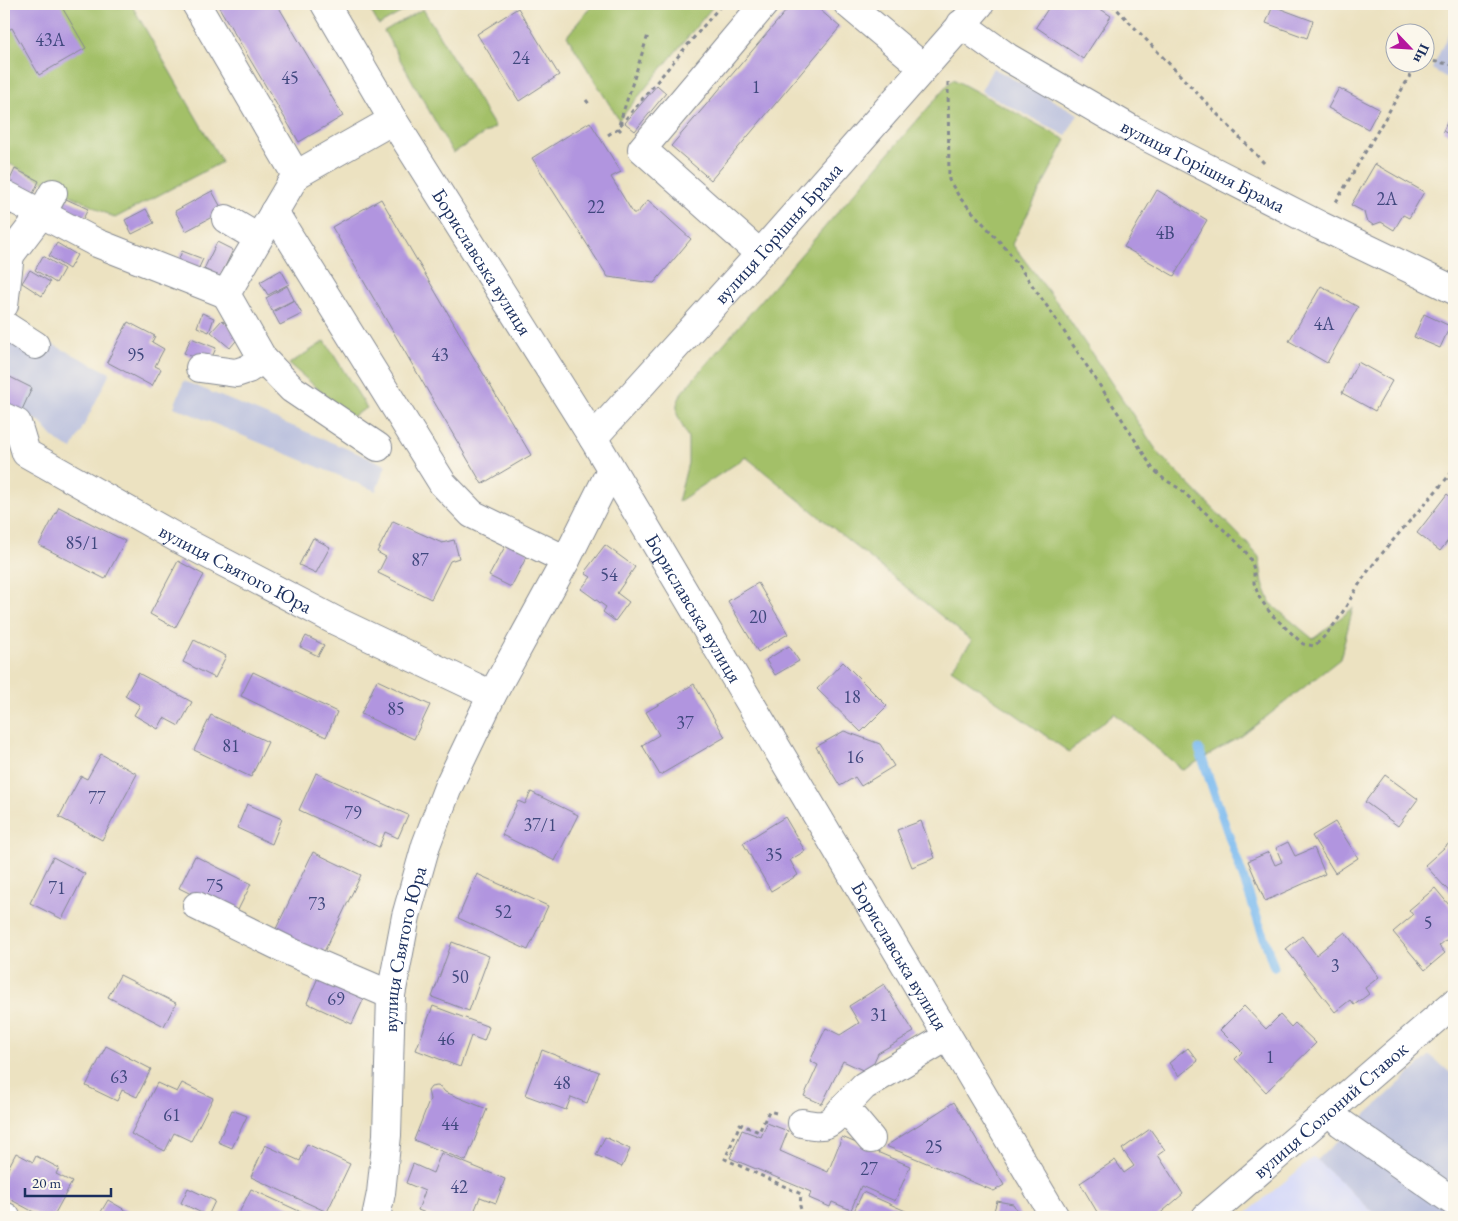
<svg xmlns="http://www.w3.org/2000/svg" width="1458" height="1221" viewBox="0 0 1458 1221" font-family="'EB Garamond',serif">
	<rect width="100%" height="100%" fill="#fbf7ec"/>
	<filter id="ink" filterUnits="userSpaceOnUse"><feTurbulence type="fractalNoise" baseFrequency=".02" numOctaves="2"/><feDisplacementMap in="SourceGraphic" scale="10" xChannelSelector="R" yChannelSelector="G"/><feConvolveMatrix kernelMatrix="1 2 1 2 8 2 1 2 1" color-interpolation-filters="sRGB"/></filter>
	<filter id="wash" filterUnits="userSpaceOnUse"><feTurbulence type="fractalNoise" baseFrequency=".0096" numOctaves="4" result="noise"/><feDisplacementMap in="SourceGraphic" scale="20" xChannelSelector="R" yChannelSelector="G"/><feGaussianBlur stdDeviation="1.12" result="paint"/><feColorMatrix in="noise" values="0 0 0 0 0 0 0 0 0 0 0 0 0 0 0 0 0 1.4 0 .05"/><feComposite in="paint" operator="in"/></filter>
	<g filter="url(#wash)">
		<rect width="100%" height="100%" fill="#ece2c1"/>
		<path fill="#d4d8f9" d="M1314 1157 1378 1217H1242Z"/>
		<path fill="#bdc3de" d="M1454 21V82L1432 69Z
			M993 68 1078 114 1066 136 981 91Z
			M4 320 110 373 72 449 57 441 39 421 4 404Z
			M184 381 386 465 376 491 174 407Z
			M1430 1055 1454 1076V1217H1378L1317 1160Z"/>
		<path fill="#a3c067" stroke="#5f7862" d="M4 4H131L222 162 115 218 4 161Z
			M367 4H416L379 25Z
			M593 4H715L619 120 567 36Z
			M423 9 495 127 453 153 384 31Z
			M953 79 1066 140 1012 244 1062 309 1159 454 1245 541 1259 557 1263 584 1271 604 1313 639 1353 608 1340 659 1242 736 1183 770 1114 713 1069 752 951 669 972 641 746 457 678 502 688 463V438L677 414V404L682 392Z
			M325 341 367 408 351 417 289 364Z"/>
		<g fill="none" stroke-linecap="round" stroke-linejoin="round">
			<path stroke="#7dbbf0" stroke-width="9" d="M1199 749 1274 967"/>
		</g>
		<g id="blocks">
			<path fill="#b195df" d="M4 4H60L86 48 39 75 12 28 4 32Z
				M217 4H277L343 116 299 142Z
				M792 4H813L840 27 711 180 671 146Z
				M1051 4H1093L1111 16 1083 59 1036 27Z
				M1273 6 1313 21 1307 38 1266 23Z
				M518 8 559 75 519 101 477 34Z
				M657 85 666 93 635 131 625 123Z
				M1339 88 1379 109 1368 129 1328 108Z
				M1454 108V137L1443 131Z
				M590 122 621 172 611 177 633 213H637L648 200 691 239 654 283 608 277 532 158Z
				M1375 164 1424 192 1409 218 1403 215 1394 230 1381 222 1373 225 1366 220 1364 212 1351 205Z
				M15 169 39 181 32 196 8 184Z
				M1157 190 1207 220 1174 276 1124 247Z
				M212 191 223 211 186 231 175 211Z
				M66 199 88 209 81 223 59 213Z
				M381 199 531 455 482 484 332 227Z
				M4 208 12 212 4 227Z
				M146 209 154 223 132 234 125 220Z
				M217 242 233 250 220 277 204 269Z
				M57 243 77 255 69 269 49 256Z
				M182 251 203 259 197 272 177 264Z
				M43 256 64 269 56 283 35 270Z
				M30 270 50 282 42 296 22 283Z
				M281 270 289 284 268 295 260 282Z
				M287 286 294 300 272 311 266 298Z
				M1321 286 1358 307 1327 363 1289 341Z
				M294 300 302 314 280 325 273 312Z
				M202 313 214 318 209 332 197 327Z
				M1424 314 1450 326 1440 348 1414 337Z
				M222 320 240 336 230 348 211 332Z
				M128 322 155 336 152 342 164 349 155 366 161 369 152 386 107 362Z
				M191 338 216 348 209 364 184 353Z
				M1358 362 1392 381 1375 411 1342 393Z
				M4 374 32 388 21 412 4 404Z
				M1447 494 1454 500V533L1440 551 1417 533Z
				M59 507 125 541 105 579 39 545Z
				M393 521 442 543 454 540 459 558 450 561 431 599 378 573 386 557 377 552Z
				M313 538 330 547 316 573 299 565Z
				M508 541 529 552 511 587 489 576Z
				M605 545 635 567 617 593 629 602 615 621 603 612 606 607 581 589 591 577 586 574 587 571 586 570Z
				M178 561 204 575 175 628 150 614Z
				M758 583 788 634 758 652 728 601Z
				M306 636 324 645 318 656 300 647Z
				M194 640 226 656 215 678 183 662Z
				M789 646 799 661 775 675 766 660Z
				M843 662 887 706 861 732 817 689Z
				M253 672 337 712 326 737 241 696Z
				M138 673 192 702 179 726 164 718 158 729 134 715 140 705 125 696Z
				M377 680 430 705 414 739 361 714Z
				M694 684 725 737 660 775 642 745 659 735 646 712Z
				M211 715 268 742 251 777 194 750Z
				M844 731 880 744 894 766 861 786 855 777 840 786 816 747Z
				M101 754 137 774 102 840 59 817 81 776 87 779Z
				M316 773 408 815 398 838 385 832 379 847 299 810Z
				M1385 775 1418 799 1398 826 1365 802Z
				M531 792 578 815 555 861 502 835 518 801 525 804Z
				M247 804 282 819 272 844 237 828Z
				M785 817 805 851 790 860 798 875 771 891 743 843Z
				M921 821 935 858 912 867 897 830Z
				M1335 822 1358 858 1335 873 1312 836Z
				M1454 839V897L1425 865Z
				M1288 842 1295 856 1314 848 1325 874 1265 901 1248 861 1269 852 1275 865 1282 862 1276 848Z
				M313 852 361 875 322 956 274 933Z
				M195 856 251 884 235 916 179 888Z
				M53 857 85 874 62 919 30 903Z
				M477 874 548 906 528 950 458 918Z
				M1435 888 1454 911V933L1439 946 1445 953 1425 970 1393 932 1413 915 1409 910Z
				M1345 932 1379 977 1365 988 1369 994 1361 1000 1354 1005 1350 1000 1335 1012 1286 949 1302 936 1316 955Z
				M452 942 489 956 469 1011 432 997Z
				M320 973 366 994 352 1024 307 1003Z
				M120 975 176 1003 164 1026 108 997Z
				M884 984 914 1032 878 1053 869 1073 843 1061 822 1104 804 1096 818 1065 810 1061 826 1028 840 1035 859 1023 849 1006Z
				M433 1006 489 1027 484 1041 471 1036 460 1067 416 1050Z
				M1244 1006 1266 1029 1280 1015 1291 1027 1295 1023 1316 1043 1266 1092 1235 1059 1242 1052 1220 1030Z
				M106 1046 151 1069 137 1097 122 1090 117 1101 86 1086Z
				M1188 1048 1198 1061 1179 1076 1169 1063Z
				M542 1050 599 1072 587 1103 571 1097 566 1110 525 1095Z
				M157 1083 177 1092 182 1083 213 1098 191 1141 174 1133 165 1151 131 1134Z
				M437 1086 441 1087 445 1092 487 1109 466 1161 414 1140 430 1099 428 1091 431 1087Z
				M954 1102 1004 1185 994 1191 886 1146Z
				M232 1110 247 1116 232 1148 218 1142Z
				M767 1123 788 1131 780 1151 828 1172 842 1137 910 1166 895 1201 861 1186 851 1210 832 1202 830 1207 809 1198 811 1192 730 1158 742 1130 761 1137Z
				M1150 1129 1165 1150 1158 1155 1183 1194 1156 1217H1100L1080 1183 1115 1160 1124 1173 1134 1166 1122 1149Z
				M605 1137 630 1149 622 1167 596 1155Z
				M307 1144 350 1164 327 1212 251 1177 265 1145 300 1161Z
				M16 1153 33 1162 36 1156 59 1168 56 1174 72 1182 53 1217H43L4 1196V1176Z
				M441 1153 505 1179 496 1203 480 1197 472 1217H436L418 1210 425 1191 406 1183 413 1164 433 1173Z
				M188 1188 215 1201 208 1216 181 1203Z
				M251 1189 312 1217H237Z
				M863 1192 919 1217H869L854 1211Z
				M108 1200 137 1217H98Z
				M997 1201 1013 1204 1021 1217H992Z"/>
		</g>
	</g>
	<g filter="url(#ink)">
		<use href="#blocks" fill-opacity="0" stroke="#848890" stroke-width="1"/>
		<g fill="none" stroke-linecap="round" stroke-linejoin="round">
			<defs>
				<g id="minor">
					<path d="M196 4 296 175"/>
					<path id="s1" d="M325 4 393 120 593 438 1055 1217"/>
					<path d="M848 4 923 67"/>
					<path id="s2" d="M961 24 1007 57 1131 129 1321 226 1454 290"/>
					<path d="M4 194 97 243 226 294 296 175 393 120"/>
					<path d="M274 212 443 484 472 514 566 560"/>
					<path d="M226 219 258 238"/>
					<path d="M760 254 642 149 764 4"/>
					<path d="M4 263 42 213 53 193"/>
					<path d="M226 294 263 359 292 389 378 447"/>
					<path d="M4 305 10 254"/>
					<path d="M4 325 35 345"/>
					<path d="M200 368 236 373 248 369 263 359"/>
					<path id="s3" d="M4 417 17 423 26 453 177 538 336 621 492 695"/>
					<path id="s4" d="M593 438 760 254 980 4"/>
					<path d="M197 906 293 953 391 995"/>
					<path d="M1330 1111 1341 1123 1454 1202"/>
					<path d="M802 1123C826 1128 829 1126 844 1107"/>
					<path d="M871 1139 844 1107 864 1086 947 1037"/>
					<path d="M4 1216 6 1217"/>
					<path id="s5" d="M376 1217 381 1193 387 1135 391 995 406 916 426 845 448 787 492 695 566 560 611 470"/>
					<path id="s6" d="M1206 1217 1454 1003"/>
				</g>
			</defs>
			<use href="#minor" stroke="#848890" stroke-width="30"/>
			<path stroke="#848890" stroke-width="3" stroke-dasharray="4 4" stroke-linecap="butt" d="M1112 4 1265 164
				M1426 60 1454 65
				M948 82 949 180 960 198 1009 252 1051 312 1120 416 1153 469 1164 479 1180 489 1238 543 1249 556 1254 569V583L1259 597 1271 614 1303 644 1314 646C1342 623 1351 592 1372 566 1398 533 1427 502 1454 470
				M586 100 590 105
				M621 131 618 128 722 4
				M608 135 618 128 648 35
				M1336 202 1418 62
				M776 1113 769 1111 759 1132 740 1124 725 1159 801 1194 800 1206 803 1217"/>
			<use href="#minor" stroke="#fff" stroke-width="28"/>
		</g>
	</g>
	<g text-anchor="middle" stroke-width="4.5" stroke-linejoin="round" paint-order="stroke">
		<g font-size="18" fill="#40487e">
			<text x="50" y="46">43А</text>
			<text x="521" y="64">24</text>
			<text x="290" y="84">45</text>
			<text x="756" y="93">1</text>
			<text x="1387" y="205">2А</text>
			<text x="596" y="213">22</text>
			<text x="1165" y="239">4В</text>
			<text x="1324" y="330">4А</text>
			<text x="136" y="361">95</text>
			<text x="440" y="361">43</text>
			<text x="82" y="549">85/1</text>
			<text x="420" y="566">87</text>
			<text x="609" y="581">54</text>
			<text x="758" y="623">20</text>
			<text x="852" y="703">18</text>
			<text x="396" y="715">85</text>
			<text x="685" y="729">37</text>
			<text x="231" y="752">81</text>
			<text x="855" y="763">16</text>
			<text x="97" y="804">77</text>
			<text x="353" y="819">79</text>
			<text x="540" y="831">37/1</text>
			<text x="774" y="861">35</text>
			<text x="215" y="892">75</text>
			<text x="57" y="894">71</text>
			<text x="317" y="910">73</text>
			<text x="503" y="918">52</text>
			<text x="1428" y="929">5</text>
			<text x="1335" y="972">3</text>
			<text x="460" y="983">50</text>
			<text x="336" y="1005">69</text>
			<text x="879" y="1021">31</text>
			<text x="446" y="1045">46</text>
			<text x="1270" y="1063">1</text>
			<text x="119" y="1083">63</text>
			<text x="562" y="1089">48</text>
			<text x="172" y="1121">61</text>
			<text x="450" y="1130">44</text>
			<text x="934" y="1153">25</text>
			<text x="869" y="1175">27</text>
			<text x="459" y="1193">42</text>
		</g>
		<g font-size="20" fill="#1b2f5e" stroke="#fbf7ec">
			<text dy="7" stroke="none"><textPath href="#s2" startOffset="281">вулиця Горішня Брама</textPath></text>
			<text dy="7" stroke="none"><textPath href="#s4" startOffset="276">вулиця Горішня Брама</textPath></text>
			<text dy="7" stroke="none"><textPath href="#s1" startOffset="302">Бориславська вулиця</textPath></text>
			<text dy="7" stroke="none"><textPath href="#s3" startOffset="285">вулиця Святого Юра</textPath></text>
			<text dy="7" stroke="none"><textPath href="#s1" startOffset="708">Бориславська вулиця</textPath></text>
			<text dy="7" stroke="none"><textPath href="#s5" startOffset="270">вулиця Святого Юра</textPath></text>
			<text dy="7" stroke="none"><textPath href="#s1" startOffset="1112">Бориславська вулиця</textPath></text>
			<text dy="7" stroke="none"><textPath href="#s6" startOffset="164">вулиця Солоний Ставок</textPath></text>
		</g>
	</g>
	<rect width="1458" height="1221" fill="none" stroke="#fbf7ec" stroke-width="20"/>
	<g transform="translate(1410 48) rotate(115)"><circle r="24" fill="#fbf7ec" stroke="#a1a7b3"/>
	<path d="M0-4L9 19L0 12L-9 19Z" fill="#b5179e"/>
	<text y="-8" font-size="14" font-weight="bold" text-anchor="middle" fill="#1b2f5e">Пн</text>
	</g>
	<path d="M25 1188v8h86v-8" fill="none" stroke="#1b2f5e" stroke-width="2.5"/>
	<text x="32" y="1188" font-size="15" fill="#1b2f5e" stroke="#fbf7ec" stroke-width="4" paint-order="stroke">20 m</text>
</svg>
